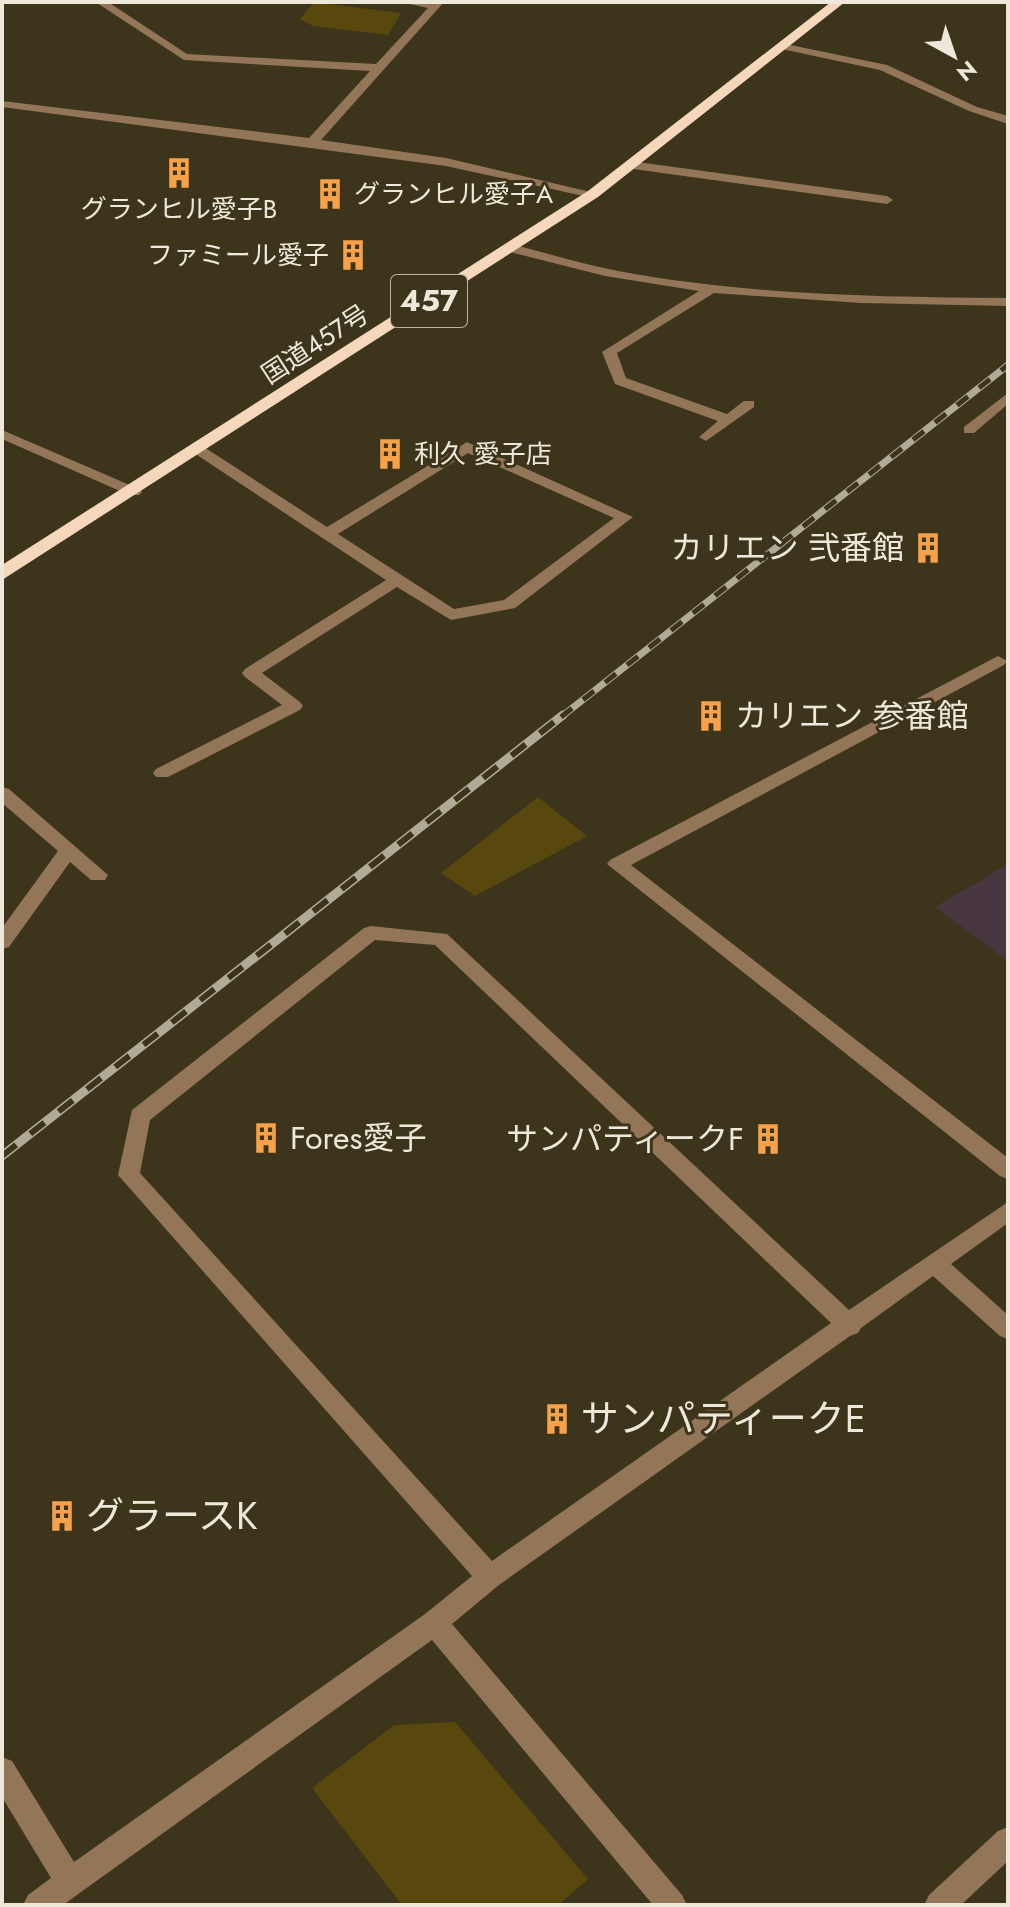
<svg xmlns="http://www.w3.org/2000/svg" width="1010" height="1907" viewBox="0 0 1010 1907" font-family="Jost,'Noto Sans JP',sans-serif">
	<rect width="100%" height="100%" fill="#3c341b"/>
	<path fill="#483641" d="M1008 864V961L935 907Z"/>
	<path fill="#59480e" d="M314 2 401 13 388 35 313 26 300 19Z
		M538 797 587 836 475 896 441 873Z
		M455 1722 588 1879 558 1905H402L312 1788 394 1725Z"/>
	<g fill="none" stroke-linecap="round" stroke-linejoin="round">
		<path fill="#937557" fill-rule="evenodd" d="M108 2 187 54 376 64 428 8 401 2H444L321 140 446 158 599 194 593 198 446 166 2 107V101L309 138 370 71 184 60 97 3Z
			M781 43 887 65 977 107 1008 116V124L969 111 880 70 777 48V44Z
			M630 161 887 196 893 200 887 204 626 168V162Z
			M511 244C547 253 582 264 618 271 746 295 877 297 1008 298V306L861 303 714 293 617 353 626 378 727 414 744 401H754V407L706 441 699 437 718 421 615 384 602 352 699 291 605 276 506 251V245Z
			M1008 393V404L974 433H964V427Z
			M2 430 139 489 142 492 139 495H129L2 439Z
			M467 442 633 517 515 608 451 620 397 587 262 673 300 702 303 706 300 710 168 777H156L153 773 156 769 282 705 245 677 242 673 245 669 386 580 194 453V447H204L327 527ZM468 453 614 518 504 600 454 609 338 534Z
			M998 656 1007 661 1004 665 631 865 1008 1158V1179L1000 1176 607 864 610 860Z
			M2 787 9 789 108 875 105 880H91L70 862 9 947 2 949V928L58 851 2 803Z
			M371 926 447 934 849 1310 1008 1202V1223L951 1264 1008 1315V1339L1000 1336 933 1276 861 1328 858 1333 850 1336 499 1585 452 1624 682 1895 687 1905H653L432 1640 63 1905H23L28 1895 51 1878 2 1797V1757L12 1761 74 1862 425 1614 472 1576 118 1175 132 1110 364 928ZM375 940 435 945 831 1323 492 1561 140 1173 150 1120Z
			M1008 1827V1861L961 1905H924L929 1895 998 1831Z"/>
		<path fill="#f5d8bb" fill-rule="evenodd" d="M831 2H845L598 197 2 580V565L588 191Z"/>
		<defs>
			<path id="rail-far1" d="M561 717 1008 365"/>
			<path id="rail" d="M2 1156 563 715"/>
		</defs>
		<use href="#rail-far1" stroke="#b0aa97" stroke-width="7"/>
		<use href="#rail" stroke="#b0aa97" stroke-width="9"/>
		<use href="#rail-far1" stroke="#3c341b" stroke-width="5" stroke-dasharray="14" stroke-linecap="butt"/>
		<use href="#rail" stroke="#3c341b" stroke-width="6" stroke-dasharray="18" stroke-linecap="butt"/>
	</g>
	<defs>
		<symbol id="building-bare" viewBox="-9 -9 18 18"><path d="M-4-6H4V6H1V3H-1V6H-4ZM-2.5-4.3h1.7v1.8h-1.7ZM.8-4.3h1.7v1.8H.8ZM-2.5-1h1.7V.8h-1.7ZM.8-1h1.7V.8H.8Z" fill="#f7a14a" stroke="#3c341b" stroke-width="2.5" paint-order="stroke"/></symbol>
	</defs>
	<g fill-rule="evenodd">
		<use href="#building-bare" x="157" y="151" width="44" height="44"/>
		<use href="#building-bare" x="308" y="172" width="44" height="44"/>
		<use href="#building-bare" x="331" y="233" width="44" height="44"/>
		<use href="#building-bare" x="368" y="432" width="44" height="44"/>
		<use href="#building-bare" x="906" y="526" width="44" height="44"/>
		<use href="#building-bare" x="689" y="694" width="44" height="44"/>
		<use href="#building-bare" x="244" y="1116" width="44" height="44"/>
		<use href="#building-bare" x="746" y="1117" width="44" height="44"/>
		<use href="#building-bare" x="535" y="1397" width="44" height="44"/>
		<use href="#building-bare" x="40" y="1494" width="44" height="44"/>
	</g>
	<g text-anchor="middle" stroke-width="6" stroke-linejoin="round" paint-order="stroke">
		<g font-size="26" fill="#ede8d9" stroke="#3c341b" text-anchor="start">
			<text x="354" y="203">グランヒル愛子A</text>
			<text x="179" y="218" text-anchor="middle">グランヒル愛子B</text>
			<text x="329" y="264" text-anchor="end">ファミール愛子</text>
			<text x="414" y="463">利久 愛子店</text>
		</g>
		<g font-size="26" fill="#ede8d9" stroke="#3c341b">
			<text transform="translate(315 344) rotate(-33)" y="9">国道457号</text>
		</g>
		<rect fill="#3c341b" stroke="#b8b2a0" stroke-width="2" x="391" y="275" width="76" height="52" rx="6"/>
		<g font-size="30" font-weight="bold" fill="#ede8d9">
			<text x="429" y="311">457</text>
		</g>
		<g font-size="32" fill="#ede8d9" stroke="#3c341b" text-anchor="end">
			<text x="904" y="559">カリエン 弐番館</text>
			<text x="735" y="727" text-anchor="start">カリエン 参番館</text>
			<text x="290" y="1149" text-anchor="start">Fores愛子</text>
			<text x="744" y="1150">サンパティークF</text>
		</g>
		<g font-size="38" fill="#ede8d9" stroke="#3c341b" text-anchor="start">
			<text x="581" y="1432">サンパティークE</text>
			<text x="86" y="1529">グラースK</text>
		</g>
	</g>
	<rect width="1010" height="1907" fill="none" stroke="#ede8d9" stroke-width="8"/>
	<g transform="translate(954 56) rotate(140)" stroke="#3c341b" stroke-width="6" paint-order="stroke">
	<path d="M0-6L14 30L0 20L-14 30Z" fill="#ede8d9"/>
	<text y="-12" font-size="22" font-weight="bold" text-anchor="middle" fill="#ede8d9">N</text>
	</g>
</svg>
